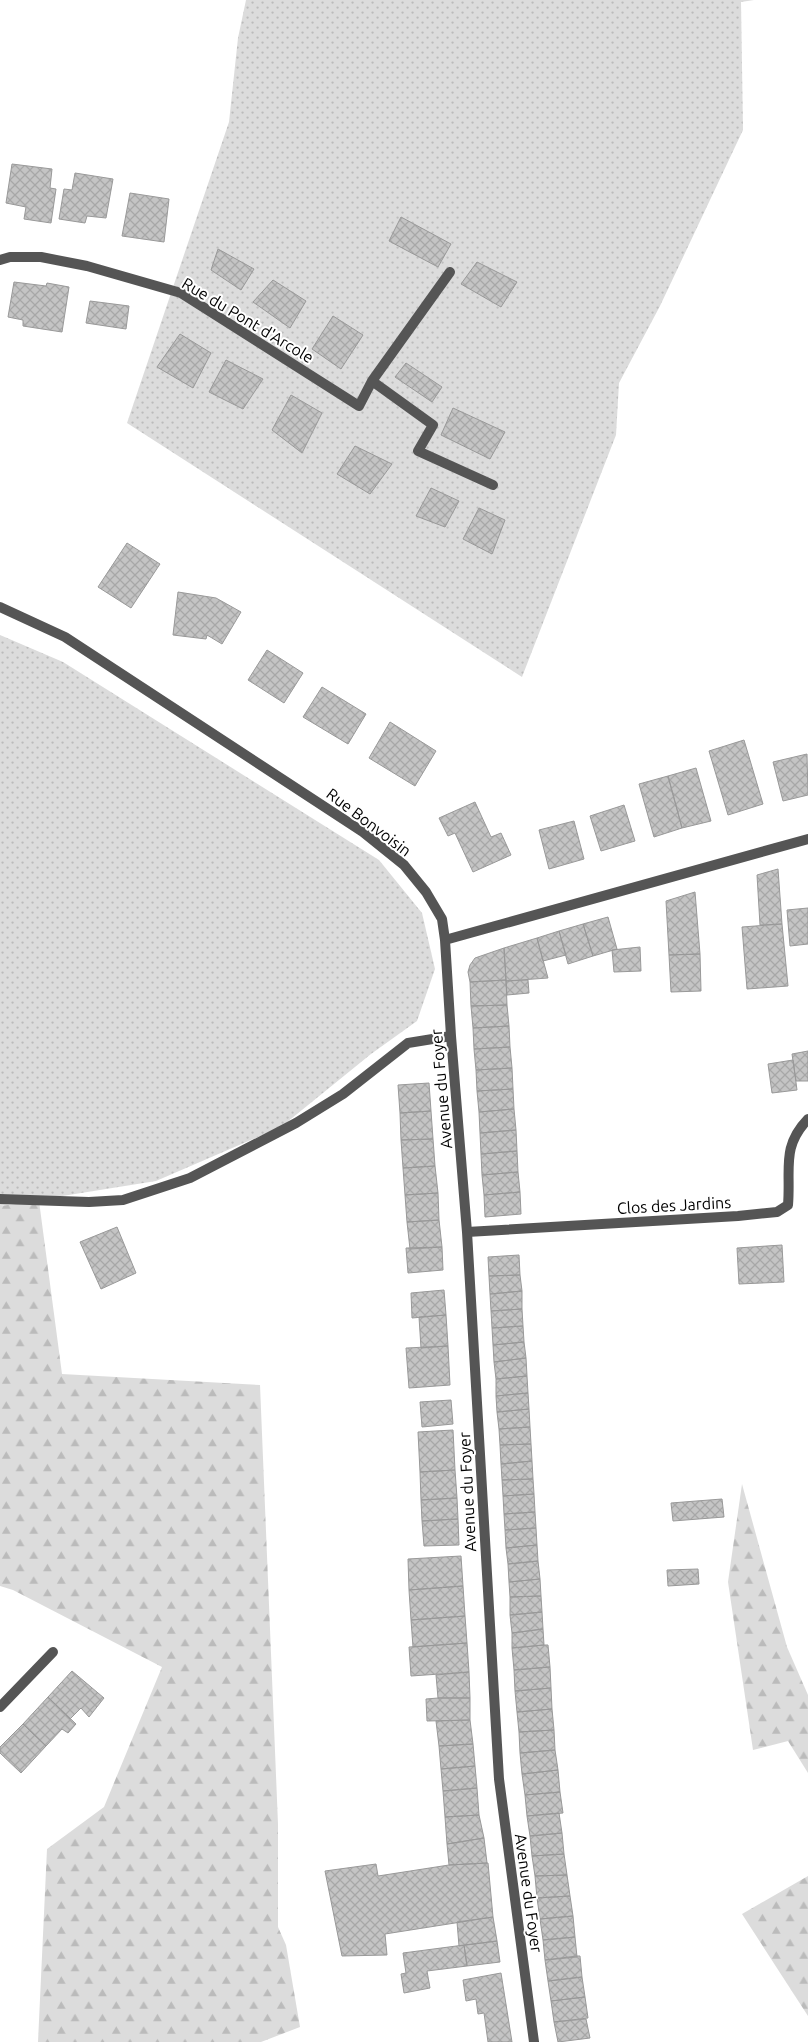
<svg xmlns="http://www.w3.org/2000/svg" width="808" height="2042" viewBox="0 0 808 2042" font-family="Ubuntu,sans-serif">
	<defs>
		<pattern id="grass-dots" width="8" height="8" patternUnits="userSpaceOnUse" patternTransform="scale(1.25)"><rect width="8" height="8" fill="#dcdcdc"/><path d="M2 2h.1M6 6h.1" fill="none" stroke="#bbb" stroke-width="1.8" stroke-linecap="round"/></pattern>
		<pattern id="forest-firs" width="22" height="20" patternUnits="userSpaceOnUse" patternTransform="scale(1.25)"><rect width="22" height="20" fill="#dcdcdc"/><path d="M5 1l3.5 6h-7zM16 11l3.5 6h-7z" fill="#bbb"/></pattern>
		<pattern id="building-cross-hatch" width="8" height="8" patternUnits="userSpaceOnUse" patternTransform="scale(1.25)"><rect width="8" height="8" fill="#c4c4c4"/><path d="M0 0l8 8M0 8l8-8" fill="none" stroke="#a7a7a7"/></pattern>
	</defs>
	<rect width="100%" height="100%" fill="#fff"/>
	<path fill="url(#grass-dots)" d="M246 0H754L741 2 743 130 660 306 619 383 616 435 522 677 127 423 229 122 238 38Z
		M0 635 63 662 379 860 422 913 435 969 417 1021 371 1054 281 1127 156 1181 0 1206Z"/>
	<path fill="url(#forest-firs)" d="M39 1201 62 1374 260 1385 278 1824V1927L286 1945 300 2027 261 2042H38L47 1849 104 1807 162 1667 13 1590 0 1586V1206Z
		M742 1484 787 1647 808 1695V1773L788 1741 753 1750 728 1582Z
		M808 1876V2016L742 1914Z"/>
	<path fill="url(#building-cross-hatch)" stroke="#999" d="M12 164 52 169 50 188 56 189 51 223 24 219 26 207 6 203Z
		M75 173 113 179 106 218 87 216 85 223 59 219 64 189 72 190Z
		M130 193 169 199 164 242 122 236Z
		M401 217 451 244 438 267 389 241Z
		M218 249 254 269 241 290 211 270Z
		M477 262 517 282 501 307 461 284Z
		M273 280 306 301 290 328 253 302Z
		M14 282 46 286 47 283 69 287 62 332 23 326V320L8 317Z
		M90 301 129 306 126 329 86 323Z
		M333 316 363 335 341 369 312 349Z
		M180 334 211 353 193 388 157 367Z
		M226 360 263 379 243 409 209 392Z
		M406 363 442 387 432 402 395 377Z
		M291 395 322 413 302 453 272 430Z
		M453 408 505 432 490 459 441 435Z
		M355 446 392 464 370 494 337 474Z
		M431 488 459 501 445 527 416 516Z
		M479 508 505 520 492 554 463 539Z
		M127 543 160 564 131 608 98 587Z
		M178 592 216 598 241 612 222 644 207 635 206 639 173 635Z
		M267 650 303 673 284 703 248 680Z
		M322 687 366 714 348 744 303 717Z
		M390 722 436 751 415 786 369 758Z
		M744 740 763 804 728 815 709 751Z
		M807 754 808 795 783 801 773 762Z
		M696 768 711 821 682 828 668 776Z
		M668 776 682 828 654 837 639 784Z
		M475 802 491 837 501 833 511 855 473 872 455 833 448 836 439 818Z
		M624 805 635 841 601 851 590 816Z
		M574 821 584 859 549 869 539 830Z
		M778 869 782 924 760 925 757 875Z
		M695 892 700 954 669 955 666 901Z
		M808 908V944L790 946 787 910Z
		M608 917 617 949 593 956 583 924Z
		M583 924 593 956 568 964 559 931Z
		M782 924 788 986 747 989 742 927Z
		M559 931 566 955 543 961 537 938Z
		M537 938 548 978 506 981 504 948Z
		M640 947 641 971 614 972 612 950Z
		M504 948 506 980 470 982 468 972 470 965 475 958Z
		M700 954 701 991 671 992 669 955Z
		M506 980 507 1005 471 1006 470 982Z
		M528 980 529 993 507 995 506 981Z
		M507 1005 509 1026 473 1028 471 1006Z
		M509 1026 510 1047 474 1049 473 1028Z
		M510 1047 512 1068 476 1070 474 1049Z
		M808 1051V1081H796L792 1054Z
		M793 1060 797 1090 772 1093 768 1064Z
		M512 1068 513 1089 477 1091 476 1070Z
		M429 1083 431 1111 400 1113 398 1085Z
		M513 1089 514 1109 479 1112 477 1091Z
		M514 1109 516 1130 480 1133 479 1112Z
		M431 1111 433 1139 401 1140 400 1113Z
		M516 1130 517 1151 481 1154 480 1133Z
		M433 1139 435 1166 403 1168 401 1140Z
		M517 1151 518 1172 482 1175 481 1154Z
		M435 1166 438 1193 405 1195 403 1168Z
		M518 1172 520 1192 484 1195 482 1175Z
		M520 1192 521 1214 485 1217 484 1195Z
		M438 1193 439 1220 407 1222 405 1195Z
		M439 1220 442 1247 410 1249 407 1222Z
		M117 1227 136 1273 101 1289 80 1242Z
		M782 1245 784 1282 739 1284 737 1248Z
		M442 1247 443 1270 408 1273 406 1248Z
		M519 1255 520 1275 489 1276 488 1257Z
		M520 1275 522 1291 490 1294 489 1276Z
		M444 1290 446 1315 412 1318 411 1293Z
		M522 1291V1309L491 1311 490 1294Z
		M522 1309 523 1326 492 1328 491 1311Z
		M446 1315 448 1346 421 1348 419 1317Z
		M523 1326 524 1342 493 1345 492 1328Z
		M524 1342 526 1358 494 1362 493 1345Z
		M448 1346 450 1385 409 1388 406 1348Z
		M526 1358 527 1376 496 1379 494 1362Z
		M527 1376 528 1393 496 1396V1379Z
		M528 1393 529 1409 497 1412 496 1396Z
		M451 1400 453 1424 422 1427 420 1402Z
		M529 1409 530 1427 499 1429 497 1412Z
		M530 1427 531 1444 500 1445 499 1429Z
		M453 1430 455 1470 420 1472 418 1432Z
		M531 1444 532 1461 501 1464 500 1445Z
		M532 1461 533 1479 502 1480 501 1464Z
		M455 1470 457 1498 421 1500 420 1472Z
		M533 1479 534 1494 503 1496 502 1480Z
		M534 1494 535 1512 504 1514 503 1496Z
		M457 1498 458 1519 422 1521 421 1500Z
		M722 1499 724 1517 673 1521 671 1503Z
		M535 1512 536 1528 505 1530 504 1514Z
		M458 1519 459 1545 424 1546 422 1521Z
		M536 1528 537 1545 506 1548 505 1530Z
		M537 1545 538 1561 508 1564 506 1548Z
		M461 1556 463 1586 409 1590 408 1559Z
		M538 1561 540 1579 509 1582 508 1564Z
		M698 1569 699 1584 668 1586 667 1570Z
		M540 1579 541 1596 510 1597 509 1582Z
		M463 1586 465 1616 411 1620 409 1590Z
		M541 1596 542 1612 510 1615V1597Z
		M542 1612 543 1629 512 1633 510 1615Z
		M465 1616 467 1643 413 1647 411 1620Z
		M543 1629 544 1645 512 1648V1633Z
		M467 1643 469 1672 411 1676 409 1647Z
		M544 1645H548L550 1667 514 1670 512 1648Z
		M550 1667 551 1688 515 1691 514 1670Z
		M72 1671 104 1698 89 1717 81 1708 70 1719 48 1697Z
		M469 1672 470 1698H438L436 1675Z
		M551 1688 552 1709 517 1712 515 1691Z
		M48 1697 76 1724 68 1733 62 1729 46 1746 23 1724Z
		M438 1698H470V1720L427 1721 426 1699Z
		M552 1709 554 1730 519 1732 517 1712Z
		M470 1720 473 1744 439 1746 436 1721Z
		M23 1724 46 1746 21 1773 0 1753V1747Z
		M554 1730 555 1750 520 1753 519 1732Z
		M473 1744 475 1766 441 1769 439 1746Z
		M555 1750 558 1770 522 1774 520 1753Z
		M475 1766 477 1788 443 1791 441 1769Z
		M558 1770 560 1792 525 1795 522 1774Z
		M477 1788 479 1815 445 1817 443 1791Z
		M560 1792 563 1813 527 1816 525 1795Z
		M559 1813 562 1833 530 1836 527 1816Z
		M479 1815 484 1838 447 1844 445 1817Z
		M562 1833 564 1854 532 1856 530 1836Z
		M484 1838 487 1863 449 1865 447 1844Z
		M564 1854 567 1875 535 1876 532 1856Z
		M488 1863 493 1917 385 1934 387 1955 342 1956 325 1871 376 1864 378 1876 449 1865Z
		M567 1875 570 1896 537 1898 535 1876Z
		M570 1896 573 1916 540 1919 537 1898Z
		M573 1916 575 1937 543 1940 540 1919Z
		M493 1917 497 1941 459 1946 457 1922Z
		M575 1937 577 1957 545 1960 543 1940Z
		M497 1941 500 1962 467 1966 464 1945Z
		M464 1945 467 1966 427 1971 430 1988 404 1993 401 1974 406 1973 403 1953Z
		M577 1956H580L582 1977 548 1981 545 1960Z
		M501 1973 512 2042H488L484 2013 478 2014 476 1999 466 2001 463 1980Z
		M582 1977 585 1997 551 2001 548 1981Z
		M585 1997 588 2018 554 2022 551 2001Z
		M586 2019 590 2038 558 2042 554 2022Z"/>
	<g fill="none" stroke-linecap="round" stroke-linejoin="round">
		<path stroke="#555" stroke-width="10" d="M0 260 10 257H41L87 266 181 293 359 406 372 381 433 425 418 451 493 485
			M372 381 450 272
			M0 607 65 637 363 832 404 865 426 892 442 919 445 940 451 1036 467 1232 499 1779 534 2042
			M445 940 808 839
			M0 1199 89 1202 123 1200 190 1178 296 1123 343 1094 408 1043 451 1036
			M467 1232 738 1216 777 1212 788 1205C791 1169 781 1147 808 1119
			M0 1707 53 1652"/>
	</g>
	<g text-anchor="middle" stroke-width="4" stroke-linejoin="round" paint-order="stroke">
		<g font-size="16" fill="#000" stroke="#fff">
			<text transform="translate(248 320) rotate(31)" y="6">Rue du Pont d'Arcole</text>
			<text transform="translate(369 822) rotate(37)" y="6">Rue Bonvoisin</text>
			<text transform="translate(441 1089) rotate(-95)" y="6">Avenue du Foyer</text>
			<text transform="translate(674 1205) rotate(-3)" y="6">Clos des Jardins</text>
			<text transform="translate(467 1492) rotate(-93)" y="6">Avenue du Foyer</text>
			<text transform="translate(529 1893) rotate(82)" y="6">Avenue du Foyer</text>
		</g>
	</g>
</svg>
